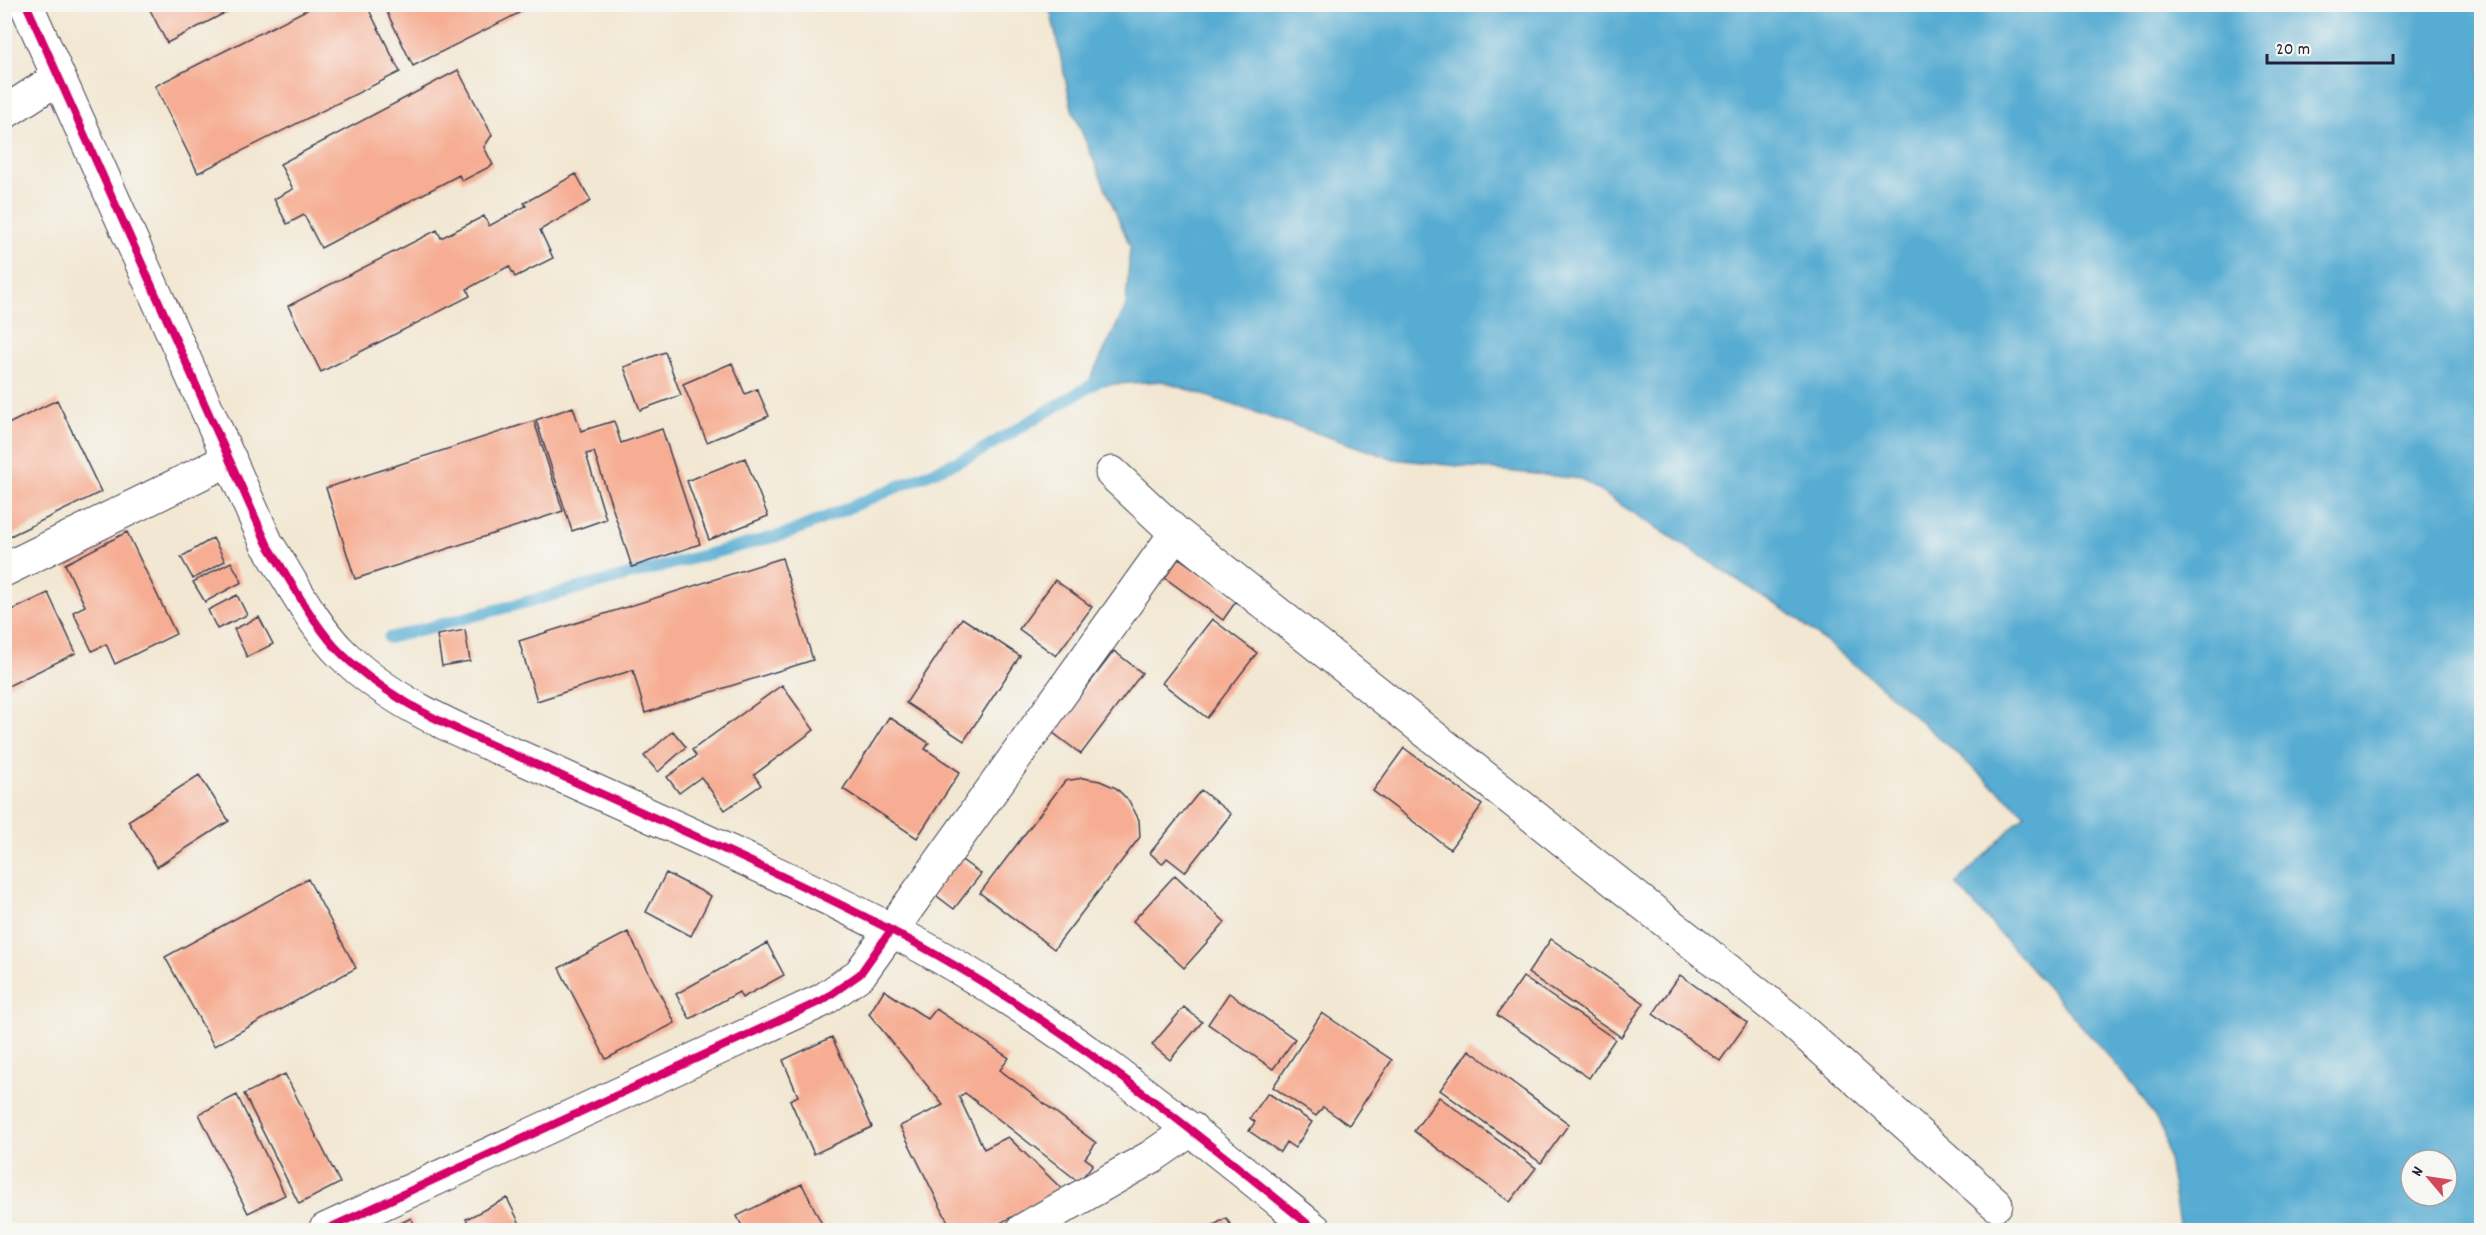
<svg xmlns="http://www.w3.org/2000/svg" width="2486" height="1235" viewBox="0 0 2486 1235" font-family="Dekko,sans-serif">
	<rect width="100%" height="100%" fill="#f6f6f2"/>
	<filter id="ink" filterUnits="userSpaceOnUse"><feTurbulence type="fractalNoise" baseFrequency=".0167" numOctaves="2"/><feDisplacementMap in="SourceGraphic" scale="12" xChannelSelector="R" yChannelSelector="G"/><feConvolveMatrix kernelMatrix="1 2 1 2 8 2 1 2 1" color-interpolation-filters="sRGB"/></filter>
	<filter id="wash" filterUnits="userSpaceOnUse"><feTurbulence type="fractalNoise" baseFrequency=".008" numOctaves="4" result="noise"/><feDisplacementMap in="SourceGraphic" scale="24" xChannelSelector="R" yChannelSelector="G"/><feGaussianBlur stdDeviation="1.35" result="paint"/><feColorMatrix in="noise" values="0 0 0 0 0 0 0 0 0 0 0 0 0 0 0 0 0 1.4 0 .05"/><feComposite in="paint" operator="in"/></filter>
	<g filter="url(#wash)">
		<rect width="100%" height="100%" fill="#f2e7d2"/>
		<path fill="#56acd2" stroke="#3c6786" stroke-width="1.5" fill-rule="evenodd" d="M1047 5H2481V1230H2180L2163 1130 2135 1086 1956 884 2025 814 1870 677 1789 613 1581 479 1394 459 1162 381 1087 386 1126 306 1130 246 1072 109 1051 13ZM2411 1160H2447V1196H2411Z"/>
		<g fill="none" stroke-linecap="round" stroke-linejoin="round">
			<path stroke="#56acd2" stroke-width="12" d="M389 638 789 533 975 454 1102 379"/>
		</g>
		<g id="blocks">
			<path fill="#f6ad93" d="M147 4H242L167 43Z
				M318 4H366L400 72 198 173 155 86Z
				M383 4H518L521 12 413 66Z
				M458 70 492 135 484 147 493 165 462 181 459 175 321 248 304 215 287 224 274 199 293 189 280 164Z
				M576 174 591 201 540 230 553 258 515 277 509 266 467 289 470 296 321 372 288 306 437 230 441 238 484 216 489 226 526 206 524 203Z
				M665 352 681 395 640 410 624 367Z
				M732 363 745 394 757 389 769 416 707 442 683 384Z
				M57 400 101 492 4 539V426Z
				M573 407 581 431 614 421 621 443 662 429 700 544 632 567 594 452 586 454 606 519 572 531 536 420Z
				M534 421 563 511 355 579 326 488Z
				M745 458 768 516 709 540 687 481Z
				M127 532 176 634 115 664 106 644 92 651 73 612 85 606 65 564Z
				M213 538 225 561 193 579 181 557Z
				M782 558 813 660 645 713 633 670 537 701 519 641Z
				M1179 558 1237 600 1223 620 1165 578Z
				M231 562 242 582 205 602 193 582Z
				M1055 580 1092 607 1056 656 1019 629Z
				M48 593 76 653 4 688V614Z
				M237 595 247 615 217 629 208 610Z
				M259 617 273 644 247 657 234 629Z
				M962 618 1020 656 964 741 906 703Z
				M1212 619 1257 653 1207 718 1162 683Z
				M465 630 470 661 442 666 437 635Z
				M1114 651 1142 673 1081 754 1052 732Z
				M782 685 814 730 754 775 761 785 725 810 701 777 679 793 667 777 696 756 692 750Z
				M889 717 929 743 925 749 960 772 917 838 843 789Z
				M673 731 686 747 658 772 644 756Z
				M1404 748 1482 805 1450 849 1373 791Z
				M199 775 229 821 157 867 128 821Z
				M1083 778 1100 781 1116 788 1129 801 1139 820 1140 837 1054 949 980 893 1065 781Z
				M1201 790 1231 814 1185 872 1167 858 1162 864 1150 853Z
				M959 858 981 874 954 909 933 893Z
				M666 873 711 896 691 936 646 912Z
				M1175 875 1225 922 1184 968 1133 921Z
				M308 879 356 968 214 1046 165 957Z
				M628 932 675 1023 606 1059 559 968Z
				M1551 939 1644 1003 1621 1037 1528 973Z
				M767 943 784 975 742 998 739 992 690 1019 676 994Z
				M1680 975 1747 1023 1720 1061 1653 1014Z
				M1523 977 1615 1039 1589 1078 1497 1015Z
				M884 990 928 1019 936 1009 1009 1058 1000 1070 1096 1143 1085 1158 1093 1164 1079 1182 965 1093 959 1097 984 1149 1008 1137 1064 1191 986 1230H952L900 1126 943 1105 869 1014Z
				M1229 993 1295 1039 1273 1069 1208 1024Z
				M1184 1007 1202 1022 1170 1060 1152 1045Z
				M1322 1013 1392 1060 1349 1125 1323 1107 1316 1116 1273 1087Z
				M832 1037 872 1127 814 1154 790 1100 798 1096 783 1060Z
				M1469 1050 1569 1124 1541 1163 1440 1090Z
				M285 1074 340 1183 299 1204 244 1094Z
				M1268 1093 1312 1122 1295 1148 1286 1142 1280 1152 1249 1131 1255 1122 1250 1118Z
				M237 1095 285 1195 248 1213 199 1114Z
				M1439 1097 1536 1168 1510 1202 1414 1131Z
				M802 1184 825 1230H744L737 1216Z
				M507 1198 523 1230H472L466 1219Z
				M411 1218 417 1230H387Z
				M1226 1218 1234 1230H1205Z"/>
		</g>
	</g>
	<g filter="url(#ink)">
		<use href="#blocks" fill-opacity="0" stroke="#414052" stroke-width="1.5"/>
		<g fill="none" stroke-linecap="round" stroke-linejoin="round">
			<defs>
				<path id="minor" d="M26 4 267 544C289 577 314 627 342 654 400 711 481 739 553 772 665 823 779 872 889 929 1044 1009 1181 1120 1315 1230
					M4 113 58 78
					M1112 473 1176 533 1789 1019 1996 1204
					M4 570 230 459
					M325 1230 823 1000 860 974 1176 533
					M1023 1230 1151 1157 1192 1129"/>
			</defs>
			<use href="#minor" stroke="#414052" stroke-width="35"/>
			<use href="#minor" stroke="#fff" stroke-width="33"/>
			<defs>
				<path id="cycleway" d="M26 4 267 544C289 577 314 627 342 654 400 711 481 739 553 772 665 823 779 872 889 929 1044 1009 1181 1120 1315 1230
					M325 1230 823 1000 860 974 891 930"/>
			</defs>
			<use href="#cycleway" stroke="#f6f6f2" stroke-width="11"/>
			<use href="#cycleway" stroke="#d6006c" stroke-width="8"/>
		</g>
	</g>
	<rect width="2486" height="1235" fill="none" stroke="#f6f6f2" stroke-width="24"/>
	<g transform="translate(2429 1178) rotate(299)"><circle r="28" fill="#f6f6f2" stroke="#a1a1a9" stroke-width="1.5"/>
	<path d="M0-4.5L10 22L0 15L-10 22Z" fill="#d1495b"/>
	<text y="-9" font-size="16" font-weight="bold" text-anchor="middle" fill="#22223b">N</text>
	</g>
	<path d="M2267 54v9h126v-9" fill="none" stroke="#22223b" stroke-width="3"/>
	<text x="2276" y="54" font-size="18" fill="#22223b" stroke="#f6f6f2" stroke-width="4.5" paint-order="stroke">20 m</text>
</svg>
